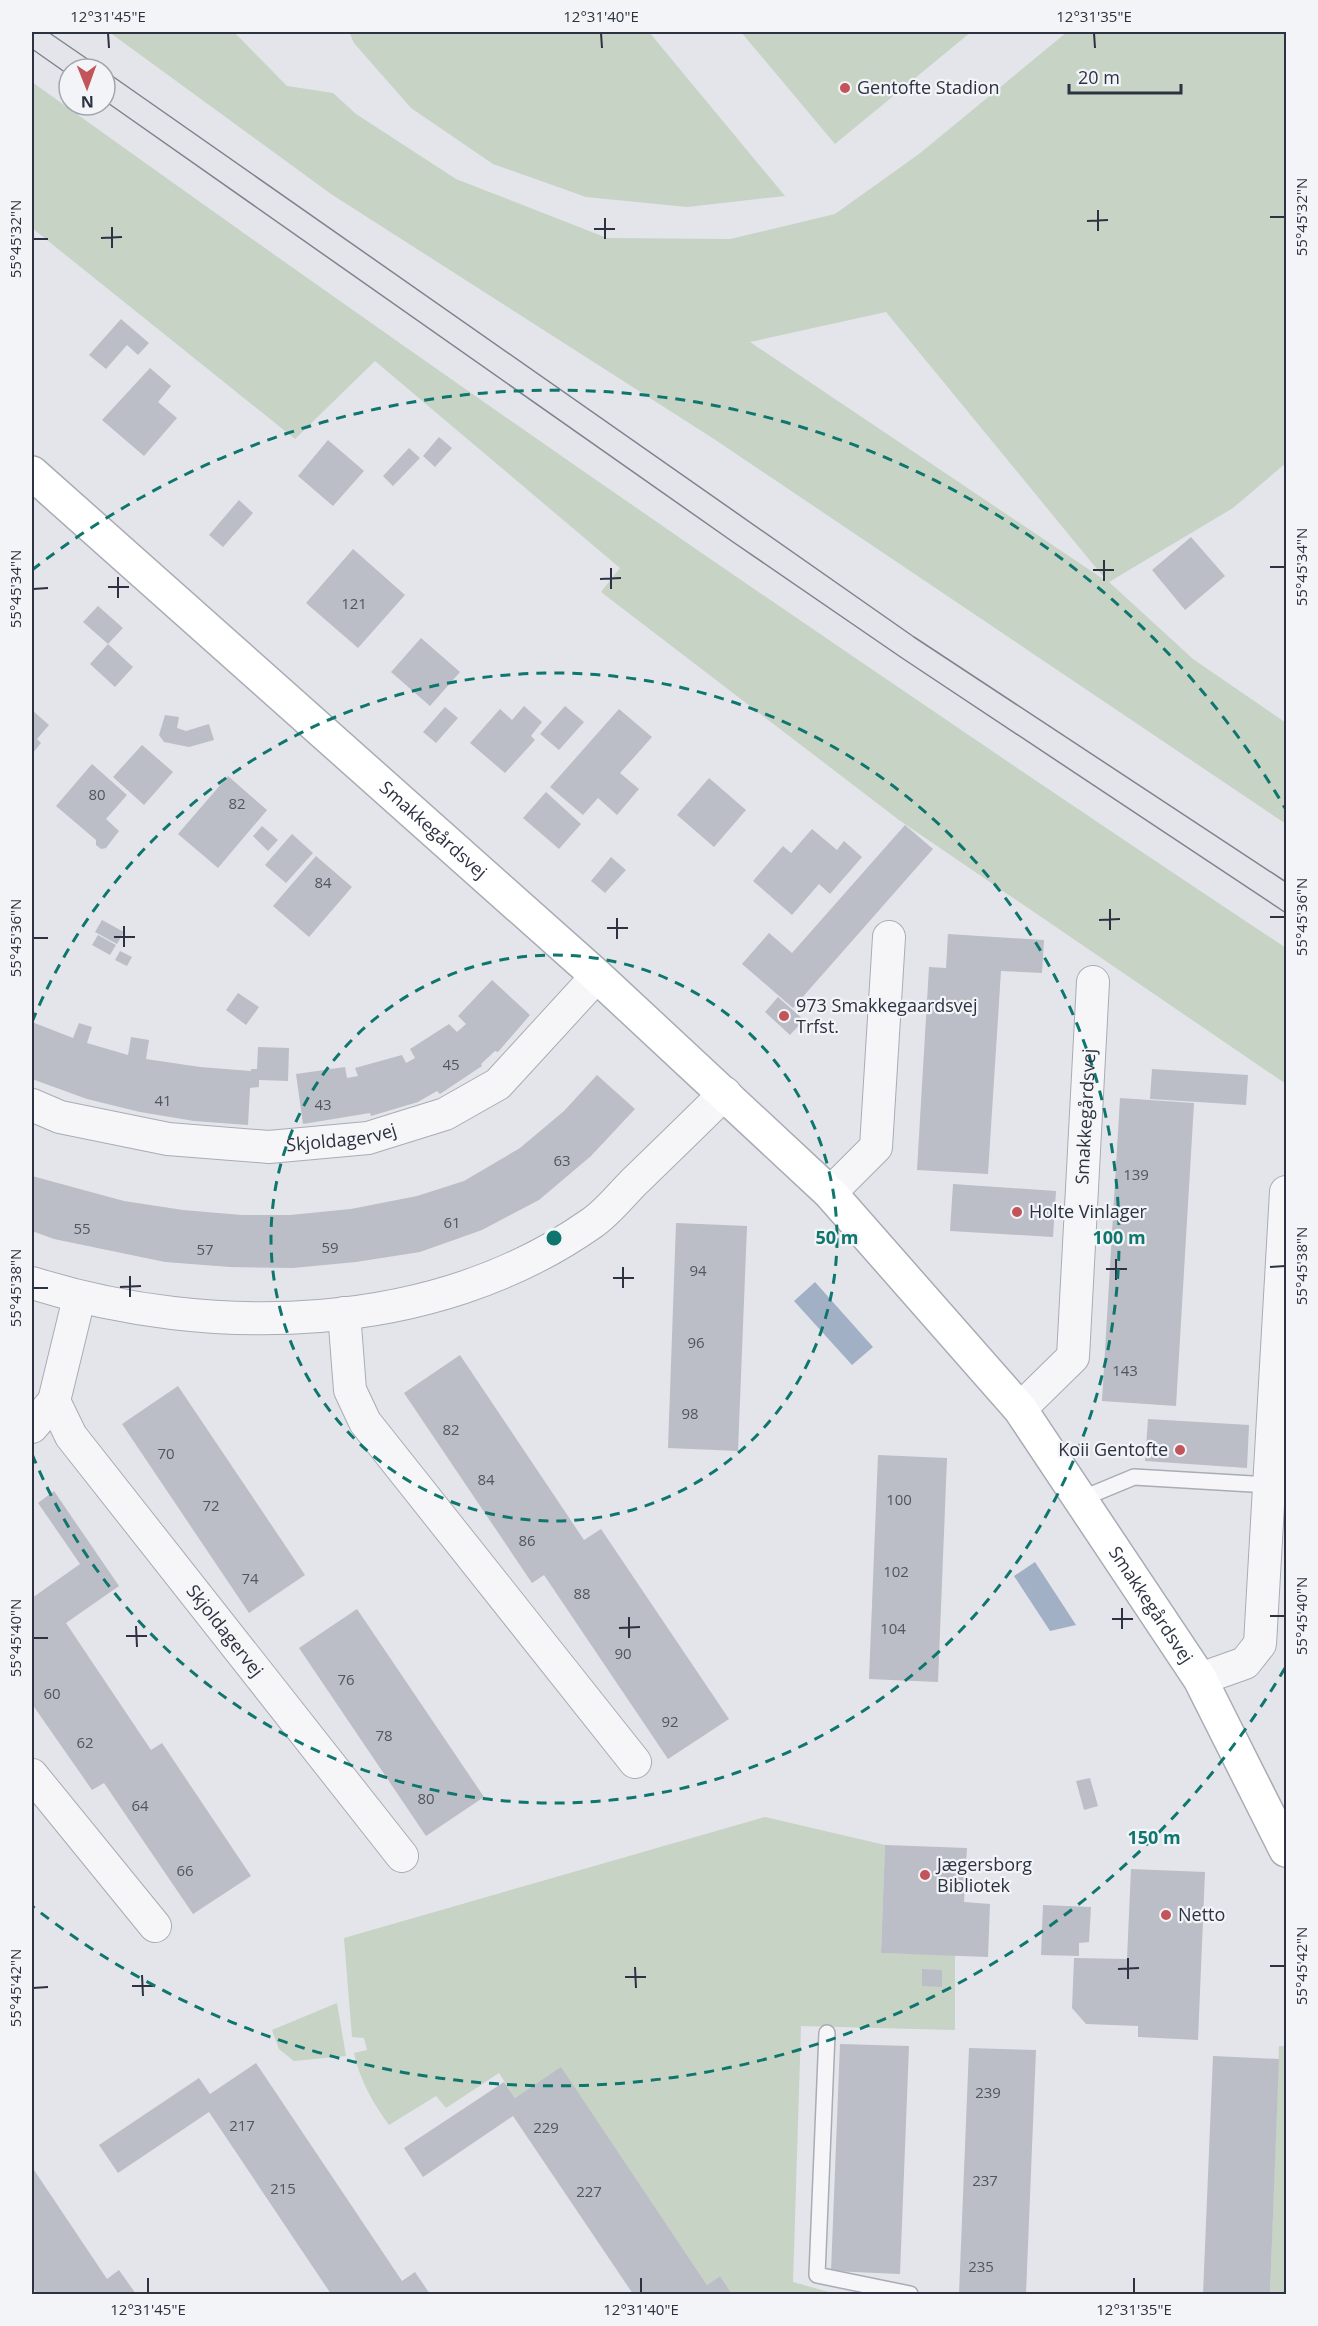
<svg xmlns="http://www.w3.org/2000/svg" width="1318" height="2326" viewBox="0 0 1318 2326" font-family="'Open Sans',sans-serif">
	<rect width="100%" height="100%" fill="#e3e5ea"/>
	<path fill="#c7d3c5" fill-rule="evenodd" d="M109 32H234L287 86 333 93 356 114 456 179 607 238 730 239 835 214 919 154 1067 32H1286V463L1233 508 1109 582 1193 659 1286 723V824L714 439 331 194ZM886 312 1106 580V581L750 342Z
		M349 32H649L785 196 687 207 586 197 493 164 411 108 354 43Z
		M741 32H971L835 144Z
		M32 82C444 378 863 667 1286 948V1084L899 820 601 592 620 568 375 361 295 439 32 228Z
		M765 1817 885 1845 881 1953 955 1955V2030L801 2026 793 2282 836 2294H732L720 2276 707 2285 561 2068 515 2098 499 2073 446 2108 436 2096 389 2125C373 2103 360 2081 354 2053L367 2050 364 2038 352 2037 344 1938Z
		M337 2003 346 2056 294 2061 279 2049 272 2030Z
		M1279 2046H1286V2294H1270Z"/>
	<path fill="#a2b0c6" d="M815 1282 873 1347 852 1365 794 1301Z
		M1035 1562 1076 1625 1050 1631 1014 1576Z"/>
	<path fill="#bbbec6" d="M121 319 149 343 138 355 127 345 106 369 89 355Z
		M150 368 171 386 158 402 177 418 144 456 102 420Z
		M439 437 452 448 435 467 423 456Z
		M328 440 364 471 333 506 298 476Z
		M409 448 420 458 393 486 383 476Z
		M239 500 253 513 223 547 209 535Z
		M1191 537 1225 576 1185 610 1152 570Z
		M353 549 405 595 358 648 306 603Z
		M98 606 123 628 108 644 133 667 115 687 90 664 108 644 83 622Z
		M421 638 460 672 430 706 391 672Z
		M524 706 542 722 531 736 535 740 505 773 470 743 500 709 512 720Z
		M565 706 584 722 559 750 540 734Z
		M445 707 458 718 436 743 423 732Z
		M619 709 652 737 620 773 639 789 617 815 598 798 583 815 550 787Z
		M32 710 49 725 37 739 41 743 32 754Z
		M165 715 179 717 177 728 186 731 209 724 214 740 189 747 164 742 159 735Z
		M142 745 173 772 144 805 113 777Z
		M92 764 127 795 106 819 119 831 106 848 101 849 96 845V840L56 806Z
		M228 776 267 810 218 868 178 834Z
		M709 778 746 810 714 847 677 815Z
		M546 792 581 824 559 849 523 818Z
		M905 825 933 849 793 1008 742 964 769 933 792 953Z
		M262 826 278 840 268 851 253 836Z
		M812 829 837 850 844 841 862 857 830 894 819 884 792 915 753 881 783 846 791 853Z
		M292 834 313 853 286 883 265 865Z
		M316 856 352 887 309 937 273 906Z
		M611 857 626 870 605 893 591 881Z
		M102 920 124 932 117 944 95 932Z
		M948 934 1044 940 1042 973 1001 971 988 1174 917 1170 929 967 946 968Z
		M98 935 116 945 110 955 92 945Z
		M120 951 132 957 127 966 115 960Z
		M492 980 530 1015 498 1052 495 1051 481 1064 482 1066 440 1094 437 1091 418 1102 371 1116 370 1113 303 1124 296 1074 345 1067 347 1078 358 1076 355 1068 402 1055 406 1063 415 1058 410 1049 449 1024 457 1032 466 1024 458 1016Z
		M238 993 259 1007 246 1025 226 1010Z
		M778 997 804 1020 790 1035 765 1012Z
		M32 1022 73 1038 79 1023 92 1027 87 1043 128 1055 131 1037 149 1040 146 1059 200 1067 251 1071V1069H257L258 1047 289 1048 288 1081 259 1080V1087L250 1088 248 1125 194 1121 140 1112 87 1099 32 1079Z
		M1152 1069 1248 1075 1246 1105 1150 1099Z
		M597 1075 635 1109 591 1156 539 1200 482 1230 420 1252 356 1262 293 1268 230 1267 165 1262 54 1239 32 1231V1176L124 1201 183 1210 242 1215H290L351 1209 417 1196 464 1181 520 1148 564 1111Z
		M1120 1098 1194 1103 1176 1406 1102 1401Z
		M953 1184 1056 1191 1053 1237 950 1231Z
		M676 1223 747 1226 738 1451 668 1448Z
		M460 1355 584 1540 601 1529 729 1719 668 1759 544 1575 532 1583 404 1393Z
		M178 1386 305 1575 249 1613 122 1424Z
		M1148 1419 1249 1425 1247 1468 1145 1461Z
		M878 1455 947 1458 938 1682 869 1679Z
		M54 1491 119 1586 66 1623 151 1750 162 1743 251 1876 193 1914 104 1783 92 1790 32 1704V1598L80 1564 38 1503Z
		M357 1609 484 1797 426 1836 299 1648Z
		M1090 1778 1098 1806 1084 1810 1076 1781Z
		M885 1845 967 1848 964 1902 990 1904 988 1957 881 1953Z
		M1131 1869 1205 1872 1198 2040 1138 2037V2026L1086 2024 1072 2008 1074 1958 1127 1959Z
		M1043 1905 1091 1907 1089 1942 1079 1943V1956L1041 1955Z
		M922 1969 942 1970V1987L922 1986Z
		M840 2044 909 2046 900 2274 831 2271Z
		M969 2048 1036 2050 1026 2294H959Z
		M1213 2056 1279 2059 1270 2294H1203Z
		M256 2063 402 2281 415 2272 430 2294H331L209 2112 118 2173 99 2145 199 2078 210 2094Z
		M561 2067 707 2285 720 2276 732 2294H633L513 2116 423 2177 404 2148 504 2082 515 2098Z
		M32 2167 107 2279 119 2270 136 2294H37L32 2286Z"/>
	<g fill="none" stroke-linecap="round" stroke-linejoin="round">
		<defs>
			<path id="lane" d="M1081 1499 1134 1477 1269 1485
				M827 2033 817 2275 910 2294"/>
			<g id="street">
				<path id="s1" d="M32 1105 60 1117 168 1139 269 1147 368 1138 445 1114 498 1084 597 976"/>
				<path d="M830 1193 876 1147 889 937"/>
				<path d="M32 1283C211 1339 433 1335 592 1223 608 1212 621 1195 634 1182 665 1152 695 1123 725 1093"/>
				<path id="s2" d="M79 1298 54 1401 71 1436 402 1856"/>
				<path d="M344 1313 350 1390 365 1422 635 1762"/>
				<path id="s3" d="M1020 1409 1073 1357 1093 982"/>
				<path d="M32 1427 54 1401"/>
				<path d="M1200 1679 1245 1663 1260 1644 1286 1192"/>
				<path d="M32 1775 155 1926"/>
			</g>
			<g id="secondary">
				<path id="s4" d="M32 473 597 976 830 1193 1020 1409 1200 1679 1286 1850"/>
			</g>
		</defs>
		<use href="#lane" stroke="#a8acb4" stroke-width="18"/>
		<use href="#street" stroke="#a8acb4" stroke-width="34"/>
		<use href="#secondary" stroke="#a8acb4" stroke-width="36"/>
		<use href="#lane" stroke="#f6f6f8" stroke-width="15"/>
		<use href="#street" stroke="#f6f6f8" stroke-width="32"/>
		<use href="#secondary" stroke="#fff" stroke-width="33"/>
		<path stroke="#7e8392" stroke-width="1.5" d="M48 32 102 69
			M32 49 69 75
			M105 71 914 637 1286 882
			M105 101 733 542 902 658 1286 913"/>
	</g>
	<path fill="none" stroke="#2c3241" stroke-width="2" d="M108 33 109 48M601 33 602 48M1094 33 1095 48M1098 210V231M1270 217H1285M605 218V239M1087 221 1108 220M112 227V248M594 229H615M101 238 122 237M33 239H48M1104 560V581M1270 567H1285M611 568V589M1093 570H1114M118 577V598M600 579 621 578M108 587H129M33 589 48 588M1110 909V930M1270 917H1285M617 918V939M1099 920 1120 919M124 926V947M607 928H628M114 937H135M33 938H48M1116 1259V1280M623 1267V1288M1270 1267 1285 1266M1106 1269H1127M130 1276V1297M613 1278H634M120 1287 141 1286M33 1288H48M1122 1608V1629M1270 1616H1285M629 1617V1638M1112 1619H1133M136 1626 137 1647M619 1628 640 1627M126 1636H147M33 1638H48M1128 1958V1979M1270 1966H1285M635 1967 636 1988M1118 1969 1139 1968M142 1975 143 1996M625 1977H646M132 1986H153M33 1988 48 1987M148 2278V2293M641 2278V2293M1134 2278V2293"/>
	<g fill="none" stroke="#0f766e" stroke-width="3" stroke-dasharray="10 8">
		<circle cx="554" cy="1238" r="283"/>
		<path d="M32 1022A565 565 0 1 1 32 1454"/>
		<path d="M1285 1668A848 848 0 0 1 32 1906M32 570A848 848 0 0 1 1285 808"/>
	</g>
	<g fill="#c2555a" stroke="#f3f4f7" stroke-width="2">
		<circle cx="845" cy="88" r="6"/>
		<circle cx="784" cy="1016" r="6"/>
		<circle cx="1017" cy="1212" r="6"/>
		<circle cx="1180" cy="1450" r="6"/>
		<circle cx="925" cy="1875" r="6"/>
		<circle cx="1166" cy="1915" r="6"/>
	</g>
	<g text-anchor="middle" stroke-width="4.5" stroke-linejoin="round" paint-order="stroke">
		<g font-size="15" fill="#505562">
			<text x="354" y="609">121</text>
			<text x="97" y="800">80</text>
			<text x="237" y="809">82</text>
			<text x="323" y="888">84</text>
			<text x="451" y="1070">45</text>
			<text x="163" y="1106">41</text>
			<text x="323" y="1110">43</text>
			<text x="562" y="1166">63</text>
			<text x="1136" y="1180">139</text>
			<text x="452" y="1228">61</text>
			<text x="82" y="1234">55</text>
			<text x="330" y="1253">59</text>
			<text x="205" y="1255">57</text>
			<text x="698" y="1276">94</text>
			<text x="696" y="1348">96</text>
			<text x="1125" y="1376">143</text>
			<text x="690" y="1419">98</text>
			<text x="451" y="1435">82</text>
			<text x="166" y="1459">70</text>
			<text x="486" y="1485">84</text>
			<text x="899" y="1505">100</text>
			<text x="211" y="1511">72</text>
			<text x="527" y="1546">86</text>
			<text x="896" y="1577">102</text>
			<text x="250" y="1584">74</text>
			<text x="582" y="1599">88</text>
			<text x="893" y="1634">104</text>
			<text x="623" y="1659">90</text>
			<text x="346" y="1685">76</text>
			<text x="52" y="1699">60</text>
			<text x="670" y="1727">92</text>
			<text x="384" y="1741">78</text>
			<text x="85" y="1748">62</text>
			<text x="426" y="1804">80</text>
			<text x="140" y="1811">64</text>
			<text x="185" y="1876">66</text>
			<text x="988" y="2098">239</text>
			<text x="242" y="2131">217</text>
			<text x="546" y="2133">229</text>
			<text x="985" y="2186">237</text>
			<text x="283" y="2194">215</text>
			<text x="589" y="2197">227</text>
			<text x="981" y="2272">235</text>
		</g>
		<g font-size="18" fill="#2c3241" stroke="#f3f4f7" text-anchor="start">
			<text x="857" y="94">Gentofte Stadion</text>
			<text x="796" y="1012">973 Smakkegaardsvej<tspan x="796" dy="21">Trfst.</tspan></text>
			<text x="1029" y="1218">Holte Vinlager</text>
			<text x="1168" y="1456" text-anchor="end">Koii Gentofte</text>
			<text x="937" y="1871">Jægersborg<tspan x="937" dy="21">Bibliotek</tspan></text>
			<text x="1178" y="1921">Netto</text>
		</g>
		<g font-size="18" fill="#2c3241" stroke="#f3f4f7">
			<text dy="6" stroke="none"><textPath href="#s4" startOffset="537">Smakkegårdsvej</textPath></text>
			<text dy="6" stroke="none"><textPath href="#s3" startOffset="315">Smakkegårdsvej</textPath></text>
			<text dy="6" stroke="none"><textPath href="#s1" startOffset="315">Skjoldagervej</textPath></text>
			<text dy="6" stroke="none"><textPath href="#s4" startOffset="1598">Smakkegårdsvej</textPath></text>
			<text dy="6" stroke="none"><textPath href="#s2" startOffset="393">Skjoldagervej</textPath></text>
		</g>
	</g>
	<circle cx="554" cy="1238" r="9" fill="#0f766e" stroke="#f3f4f7" stroke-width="3"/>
	<g font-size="18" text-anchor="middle" font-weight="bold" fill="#0f766e" stroke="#f3f4f7" stroke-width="4.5" stroke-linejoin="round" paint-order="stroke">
		<text x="837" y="1244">50 m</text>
		<text x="1119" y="1244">100 m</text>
		<text x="1154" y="1844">150 m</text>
	</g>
	<rect width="1318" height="2326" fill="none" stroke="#f3f4f7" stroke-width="66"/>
	<g transform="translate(87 87) rotate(179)"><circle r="28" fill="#f3f4f7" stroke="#a3a6ae" stroke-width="1.5"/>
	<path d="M0-4.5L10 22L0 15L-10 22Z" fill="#c2555a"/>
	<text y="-9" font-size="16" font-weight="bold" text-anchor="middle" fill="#2c3241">N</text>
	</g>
	<path d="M1069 84v9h112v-9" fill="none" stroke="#2c3241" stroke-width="3"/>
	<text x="1078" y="84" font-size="18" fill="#2c3241" stroke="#f3f4f7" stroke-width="4.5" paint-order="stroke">20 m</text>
	<rect x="33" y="33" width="1252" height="2260" fill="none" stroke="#2c3241" stroke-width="2"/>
	<g font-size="15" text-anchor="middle" fill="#2c3241">
		<text x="108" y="22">12°31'45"E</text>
		<text x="601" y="22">12°31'40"E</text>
		<text x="1094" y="22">12°31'35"E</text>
		<text transform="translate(1302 217) rotate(-90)" y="5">55°45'32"N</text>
		<text transform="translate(16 239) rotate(-90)" y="5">55°45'32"N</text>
		<text transform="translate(1302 567) rotate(-90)" y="5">55°45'34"N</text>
		<text transform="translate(16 589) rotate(-90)" y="5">55°45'34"N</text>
		<text transform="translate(1302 917) rotate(-90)" y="5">55°45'36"N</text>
		<text transform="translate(16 938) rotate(-90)" y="5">55°45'36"N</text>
		<text transform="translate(1302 1266) rotate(-90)" y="5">55°45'38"N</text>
		<text transform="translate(16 1288) rotate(-90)" y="5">55°45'38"N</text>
		<text transform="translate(1302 1616) rotate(-90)" y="5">55°45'40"N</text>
		<text transform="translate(16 1638) rotate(-90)" y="5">55°45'40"N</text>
		<text transform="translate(1302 1966) rotate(-90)" y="5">55°45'42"N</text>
		<text transform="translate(16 1988) rotate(-90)" y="5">55°45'42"N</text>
		<text x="148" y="2315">12°31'45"E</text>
		<text x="641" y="2315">12°31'40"E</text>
		<text x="1134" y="2315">12°31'35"E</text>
	</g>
</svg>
